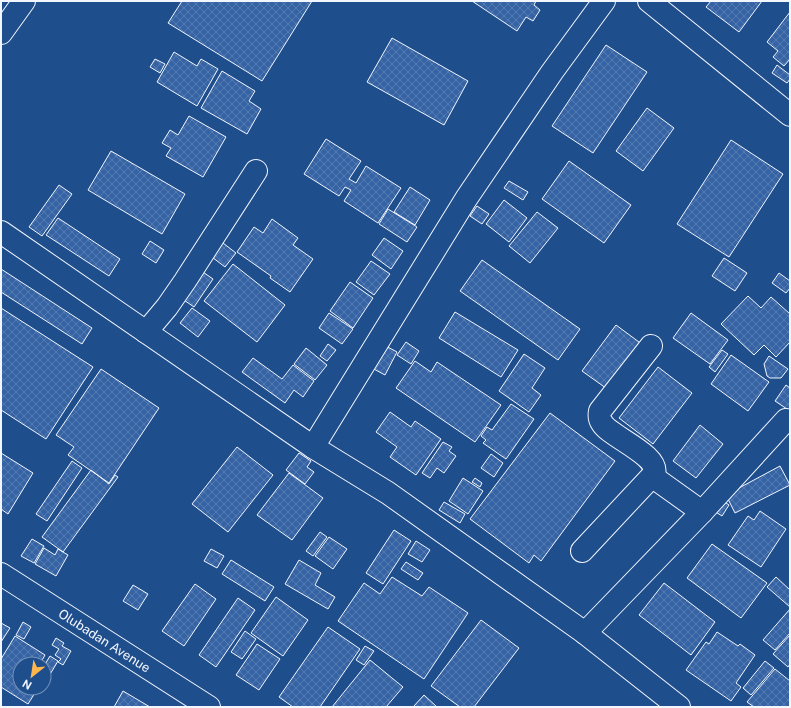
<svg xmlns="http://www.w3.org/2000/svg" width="791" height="708" viewBox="0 0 791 708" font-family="'Public Sans',sans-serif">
	<defs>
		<pattern id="building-cross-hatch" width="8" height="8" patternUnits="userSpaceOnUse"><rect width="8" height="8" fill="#3563a3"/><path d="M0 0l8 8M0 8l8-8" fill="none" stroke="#537ab1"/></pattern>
	</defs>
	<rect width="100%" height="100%" fill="#1f4e8c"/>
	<path fill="url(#building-cross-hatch)" stroke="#f2f6ff" d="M182 1H312L262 81 168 23Z
		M472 1H536L534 5 540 10 533 21 526 17 517 31Z
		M711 1H762L739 32 706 7Z
		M790 12V59L784 66 773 57 778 51 767 42Z
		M392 38 468 81 444 125 367 82Z
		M606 45 647 72 593 153 552 126Z
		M174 52 197 66 201 59 218 69 197 106 157 82Z
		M155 59 165 64 160 73 150 67Z
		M777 65 790 75V79L787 83 772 73Z
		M222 71 255 91 249 101 261 109 247 134 201 108Z
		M647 108 674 128 643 171 616 151Z
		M189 116 226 137 203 177 166 156 171 148 162 143 170 130 178 135Z
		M326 139 361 161 349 179 356 183 366 166 401 188 378 223 344 201 351 190 345 187 339 196 304 174Z
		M731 140 783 174 729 257 677 224Z
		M111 151 185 194 162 234 88 190Z
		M569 161 631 205 604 243 542 199Z
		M509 181 528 192 523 200 504 188Z
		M59 185 72 194 42 236 29 227Z
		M410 187 430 200 415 225 394 212Z
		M504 200 527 218 509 242 486 224Z
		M477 206 489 214 482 224 470 216Z
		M388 209 417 227 407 242 379 224Z
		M537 212 558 228 530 263 509 246Z
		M58 218 120 259 109 276 46 235Z
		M272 219 298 238 293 245 313 259 290 292 270 278 271 276 237 252 254 227 263 233Z
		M384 238 403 251 391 269 372 255Z
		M219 240 236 253 225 267 208 254Z
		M150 241 164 250 156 263 142 254Z
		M724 258 747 273 735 291 712 276Z
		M482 260 580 329 558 360 460 291Z
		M371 261 390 274 374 295 356 282Z
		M233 264 285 305 257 342 204 301Z
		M1 269 92 328 82 344 1 292Z
		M200 270 213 279 194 307 181 298Z
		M779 273 790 281V288L786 293 772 283Z
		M350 282 373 298 353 328 330 311Z
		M748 296 761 308 771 297 790 314V334H789L790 335V342L776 357 764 345 754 355 721 324Z
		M1 308 93 367 46 439 1 410Z
		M192 308 210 321 198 337 180 323Z
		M455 312 518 350 501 377 439 338Z
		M329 313 353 329 342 344 319 328Z
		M691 313 728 340 710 364 673 338Z
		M616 325 643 345 610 391 582 371Z
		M406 342 419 351 411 364 397 355Z
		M328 344 336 350 327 361 320 356Z
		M384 345 397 352 385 375 372 368Z
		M306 348 327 365 315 380 294 364Z
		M722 350 728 354 715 372 709 367Z
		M524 354 545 368 532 388 541 395 529 412 499 391Z
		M731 355 769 382 748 411 711 384Z
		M769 356 788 369 781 378H770L767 376 764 364Z
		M253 358 282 379 293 365 314 381 303 397 294 390 285 403 242 372Z
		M415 361 431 372 437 362 501 405 475 442 396 388Z
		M658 367 692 393 653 444 619 418Z
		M101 369 159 408 109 483 68 455 74 447 56 435Z
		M786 385 790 388V411L775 401Z
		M511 404 534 419 506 459 483 443 486 440 481 436 487 427 492 430Z
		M390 412 411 427 415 421 441 439 416 475 390 457 397 447 376 432Z
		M550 413 615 461 541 561 534 555 529 563 470 519Z
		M700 425 723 444 696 478 673 461Z
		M443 442 452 447 449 451 456 456 444 473 437 468 430 478 422 473Z
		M237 447 273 475 228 532 192 504Z
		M1 453 33 473 8 514 1 509Z
		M299 453 311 461 307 467 314 472 305 484 286 470Z
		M491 454 503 463 494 477 481 468Z
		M72 461 82 468 47 521 36 514Z
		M780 466 790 485 735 513 726 495Z
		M91 470 109 484 115 475 118 477 63 552 42 537Z
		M289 473 323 498 292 540 257 515Z
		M463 478 483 491 468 514 449 501Z
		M475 478 482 483 480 487 472 482Z
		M719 498 729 505 722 516 711 509Z
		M444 502 465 514 460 523 439 510Z
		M760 511 786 529 761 567 728 545 748 516 754 520Z
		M394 530 411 541 383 584 366 573Z
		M320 532 327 537 313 556 306 551Z
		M329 537 347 549 333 569 315 556Z
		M32 539 44 546 34 563 21 556Z
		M416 541 430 550 422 562 408 554Z
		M712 544 767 583 741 618 687 578Z
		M44 548 55 555 58 549 68 555 56 576 35 564Z
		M211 549 224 556 217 568 204 561Z
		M231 560 274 587 265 601 222 574Z
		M299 560 321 573 315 585 335 597 328 609 285 584Z
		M406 562 423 573 418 580 401 569Z
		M392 577 422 596 429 587 468 613 424 679 338 621 364 583 380 594Z
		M776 577 790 590V607L767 587Z
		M664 583 715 622 691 655 639 615Z
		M195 584 216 599 184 646 162 631Z
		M133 585 148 594 138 610 123 601Z
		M276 597 308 620 283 656 251 633Z
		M238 598 255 610 216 667 199 655Z
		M790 609V633L775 650 763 640Z
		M481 620 519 648 474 707H460L431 686Z
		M23 622 31 627 24 639 16 635Z
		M1 623 10 628 1 642Z
		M328 627 360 649 320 707H293L279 697Z
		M245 631 256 639 242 659 231 652Z
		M717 632 738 646 740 644 755 655 736 683 741 687 731 701 686 670 706 642 709 644Z
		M790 635V664L788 667 773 654Z
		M15 636 45 655 40 664H20V688H38L28 704 1 687V659Z
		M56 638 64 643 62 646 71 651 63 665 58 662 61 659 55 655 59 649 52 645Z
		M257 644 280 659 259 690 236 675Z
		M365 646 374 651 364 665 356 660Z
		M50 656 58 661 49 676 44 673V666Z
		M370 660 403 687 386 707H332Z
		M765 661 774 668 751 695 743 688Z
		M775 669 790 681V707H754L747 702Z
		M123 691 150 707H114Z
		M424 695 437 707H413Z"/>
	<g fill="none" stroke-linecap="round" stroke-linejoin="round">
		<defs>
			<g id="minor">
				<path d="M649 1 790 115"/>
				<path d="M1 33 24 1"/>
				<path d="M1 232 313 447 388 493 585 633 679 707"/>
				<path d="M146 332 167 307 185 281 256 171"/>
				<path d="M313 447 466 199 552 72 604 1"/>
				<path d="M653 477 702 512"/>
				<path d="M582 551 654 474C660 455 610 437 602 423 599 419 599 416 600 411L651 346"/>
				<path id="s1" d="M1 574 209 707"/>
				<path d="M585 633 702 512 786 420"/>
			</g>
		</defs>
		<use href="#minor" stroke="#f2f6ff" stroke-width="24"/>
		<use href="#minor" stroke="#1f4e8c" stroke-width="22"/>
	</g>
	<g text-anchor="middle" stroke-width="3" stroke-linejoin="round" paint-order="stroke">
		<g font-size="13" fill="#f2f6ff" stroke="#1f4e8c">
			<text dy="5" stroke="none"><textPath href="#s1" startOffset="123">Olubadan Avenue</textPath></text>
		</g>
	</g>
	<rect width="791" height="708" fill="none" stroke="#f2f6ff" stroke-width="4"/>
	<g transform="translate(32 676) rotate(210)"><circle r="19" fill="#1f4e8c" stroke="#7391ba"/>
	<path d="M0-3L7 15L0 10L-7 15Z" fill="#ffb74d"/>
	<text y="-6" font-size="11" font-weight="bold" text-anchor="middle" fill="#f2f6ff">N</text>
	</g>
</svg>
